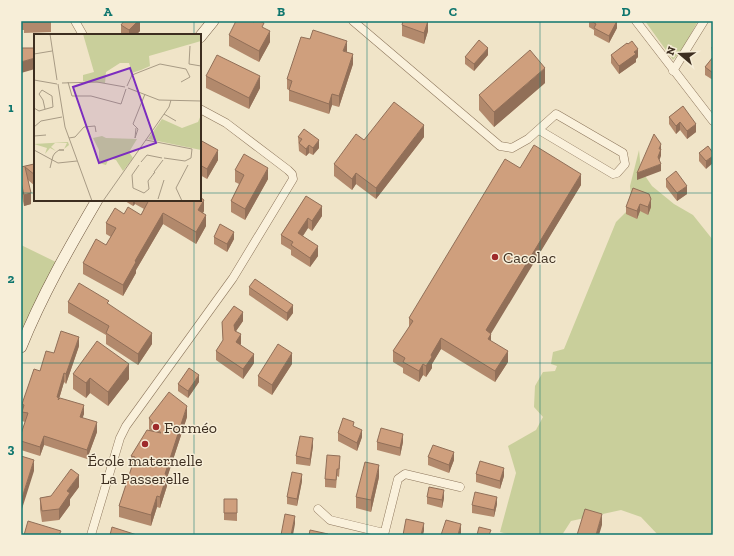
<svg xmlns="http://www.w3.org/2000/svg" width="734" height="556" viewBox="0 0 734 556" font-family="'Zilla Slab',serif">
	<rect width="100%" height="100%" fill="#f0e4c8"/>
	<path fill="#c9cf9b" d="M645 21H698L682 50 673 60Z
		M639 150 641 170 652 186 674 204 693 215 713 240V535H658L641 517 621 510 571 521 562 535H511L500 532 516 473 508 446 536 430 543 417 534 407 535 386 543 372 555 371 557 366 551 364 553 352 564 349 616 222 632 206 630 186Z
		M21 245 60 264 21 347Z"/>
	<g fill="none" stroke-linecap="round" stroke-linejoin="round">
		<defs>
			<path id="street" d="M75 21 83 35
				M353 21 500 146 512 148 528 139 556 114 623 153 625 164 617 173 613 174 539 130
				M636 21 713 121
				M673 71 704 21
				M318 509 330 520 384 533
				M91 535 120 438 126 426 233 278 293 179 292 174 288 170 226 123 200 109
				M384 535 398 479 405 474 460 487"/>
			<path id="secondary" d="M200 37 213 21
				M21 347C42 295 69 248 97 200"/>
		</defs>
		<use href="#street" stroke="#8d765c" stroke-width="9"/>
		<use href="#secondary" stroke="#6f573f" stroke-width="12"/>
		<use href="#street" stroke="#faf1dc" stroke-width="8"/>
		<use href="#secondary" stroke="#faf1dc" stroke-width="11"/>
	</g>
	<path fill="#b2896c" d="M21 21H51V32L24 33V30H21Z
		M140 21V31L136 35H121V25Z
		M428 21V31L424 44 402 36V25Z
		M589 21H617V28L609 43 594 35V30L589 27Z
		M264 28 270 42 259 62 229 46V35Z
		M712 47H713V80L705 75V67L712 58Z
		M346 52 353 64 339 107 332 105 329 114 289 101V90L287 89V79Z
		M488 55 474 71 465 64V57Z
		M611 55 638 57 636 59V62L619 74 611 63Z
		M206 76 260 88 249 109 206 88Z
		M545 83 494 127 479 110V95Z
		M683 106 696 132 687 139 680 130 676 134 669 124V117Z
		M298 137 319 148 313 155 309 153 306 156 299 151Z
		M424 137 376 199 356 184 352 190 334 176V164L364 140Z
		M200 140 218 160 207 179 200 175Z
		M708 146 706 169 699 161V153Z
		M35 163V186L28 180 31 204 24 206 21 192V167L34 164Z
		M520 168 581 185 490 333 491 341 508 362 495 382 441 349 432 364V368L426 377 423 375 419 382 403 373V368L393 362V351L409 328V318Z
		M235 170 268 179 245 220 231 212V201L239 184 235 182Z
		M666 179 687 194 677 201 666 187Z
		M633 188 651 207 648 215 640 211 637 219 626 214V207Z
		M306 196 322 216 312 231 308 228 303 236 318 256 310 267 291 255V250L281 244V235Z
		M125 200H200L204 211 203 213 206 226 196 244 163 224 136 270V273L123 296 83 274V263L106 245 111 237 106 234V223L141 215 144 209 135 204 133 206 125 201Z
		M214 237 234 239 227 252 214 244Z
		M249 287 293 313 287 321 249 295Z
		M68 302 109 305 152 344 138 365 106 344V335L68 313Z
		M243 321 236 331 241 344 240 345 254 363 243 379 216 360V351L223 341 222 322Z
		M79 346 66 384 64 382 59 399 84 414 82 417 97 432 87 459 44 445 40 456 21 450V434L25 422 22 421V404L40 371 54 353Z
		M292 364 272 395 258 386V376Z
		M73 374 129 379 108 406 90 393 86 398 73 389Z
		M199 382 188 398 178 391V384Z
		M187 417 167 478V486L160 508 157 507 151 526 119 517V506L132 467 131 456 150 431 149 429V418Z
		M354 427 362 437 357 451 338 441V433Z
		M377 442H403L400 456 377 450Z
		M313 446 310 466 296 464V456Z
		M428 457 454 460 449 473 428 465Z
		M340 464 339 477 337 476 336 488 325 487V479Z
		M476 474 504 476 500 489 476 482Z
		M379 477 371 512 356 508V497Z
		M302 481 297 506 287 504V497Z
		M79 487 70 499V505L59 520 42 522 40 509V498L51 496Z
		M427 497 444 498 442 508 427 504Z
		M224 499H237V521L224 520Z
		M497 504 494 517 472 513V505Z"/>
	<path fill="#916f58" d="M138 21H140V31L136 35H129V30Z
		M428 21V31L424 44V33Z
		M617 21V28L609 43V36Z
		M270 31V42L259 62V51Z
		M347 41V52L343 51Z
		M488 48V55L474 71V64Z
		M638 49V57L636 59V62L619 74V66L634 52Z
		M353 54V64L339 107V96Z
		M35 58V69L21 73V62Z
		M545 68V83L494 127V112Z
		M260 76V88L249 109V98Z
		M332 94V105L329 114V104Z
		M680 122V130L676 134V126Z
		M696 124V132L687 139V131Z
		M424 125V137L376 199V188Z
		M319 140V148L313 155V148Z
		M661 144V156L658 164V157L659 149Z
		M309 145V153L306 156V149Z
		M218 150V160L207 179V169Z
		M713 156V163L706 169V161Z
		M661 164V171L637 180V173Z
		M268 168V179L245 220V209Z
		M356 173V184L352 190V179Z
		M581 174V185L486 342V330Z
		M687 186V194L677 201V193Z
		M31 193V204L24 206V195Z
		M651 199V207L648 215V207Z
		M133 200H135V204L133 206Z
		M204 200V211L198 221V210Z
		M640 204V211L637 219V211Z
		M322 206V216L312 231V221Z
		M163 213V224L136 270V273L123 296V285L135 261Z
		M206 215V226L196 244V232Z
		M308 218V228L298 243V233Z
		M234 232V239L227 252V244Z
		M318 246V256L310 267V258Z
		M293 305V313L287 321V313Z
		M243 312V321L234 334V325Z
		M152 333V344L138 365V354Z
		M241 334V344L236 351V342Z
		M491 334V345L488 339Z
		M79 337V346L66 384V374Z
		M441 338V349L432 364V368L426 377V366L431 355Z
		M508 351V362L495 382V371Z
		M292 353V364L272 395V385Z
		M254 354V363L243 379V369Z
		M129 364V379L108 406V392Z
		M423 364V375L419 382V371Z
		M64 373V382L59 399 57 397Z
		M199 375V382L188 398V391Z
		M90 378V393L86 398V383Z
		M84 405V414L80 426V417Z
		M187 406V417L167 478V486L160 508V497L165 474Z
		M97 422V432L87 459V450Z
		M362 430V437L357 451V443Z
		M403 434V442L400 456V448Z
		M44 436V445L40 456V447Z
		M313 438V446L310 466V459Z
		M454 452V460L449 473V465Z
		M34 460V471L21 512V501Z
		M379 465V477L371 512V500Z
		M504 468V476L500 489V481Z
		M302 474V481L297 506V499Z
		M79 475V487L70 499V505L59 520V509L67 491Z
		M444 490V498L442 508V500Z
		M157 496V507L151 526V515Z
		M497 497V504L494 517V510Z
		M602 514V525L599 535H596Z
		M295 516V524L293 535H291Z
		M424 523V531L423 535H421Z
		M461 524V535H458Z"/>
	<path fill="#cf9f7d" stroke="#916f58" d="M24 21H51V22H24Z
		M124 21H138L129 30 121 25Z
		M236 21H252L254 22 255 21H259L264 23 262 27 270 31 259 51 229 35Z
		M403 21H428L424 33 402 25Z
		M591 21H617L609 36 594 28 596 24Z
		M313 30 347 41 343 51 353 54 339 96 332 94 329 104 289 90 292 81 287 79 301 37 310 39Z
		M479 40 488 48 474 64 465 57Z
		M632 41 638 49 634 52 636 54 619 66 611 55 627 43 628 44Z
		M712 47H713V73L705 67 713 57Z
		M21 48H35V58L21 62Z
		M530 50 545 68 494 112 479 95Z
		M217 55 260 76 249 98 206 76Z
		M394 102 424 125 376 188 356 173 352 179 334 164 356 134 364 140Z
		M683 106 696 124 687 131 680 122 676 126 669 117Z
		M304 129 319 140 313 148 309 145 306 149 299 143 302 139 298 137Z
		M654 134 661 144 659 149H661L658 157 661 164 637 173Z
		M200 140 218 150 207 169 200 165Z
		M534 145 581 174 486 330 491 334 488 339 508 351 495 371 441 338 431 355 432 357 426 366 423 364 419 371 403 362 405 358 393 351 413 321 409 318 505 159 520 168Z
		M708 146 713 153V156L706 161 699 153Z
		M244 154 268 168 245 209 231 201 244 175 235 170Z
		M35 163V175L25 167 31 193 24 195 21 182V167L34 164Z
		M676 171 687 186 677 193 666 179Z
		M633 188 649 194 651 199 648 207 640 204 637 211 626 207Z
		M306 196 322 206 312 221 308 218 298 233 318 246 310 258 291 245 293 242 281 235Z
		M200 197 204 200 198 210 206 215 196 232 163 213 135 261 136 262 123 285 83 263 96 239 106 245 116 228 106 223 115 208 124 214 128 207 141 215 149 200H200Z
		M220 224 234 232 227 244 214 237Z
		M255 279 293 305 287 313 249 287Z
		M79 283 109 301 107 303 152 333 138 354 106 333 109 326 68 302Z
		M234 306 243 312 234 325 235 331 241 334 236 342 254 354 243 369 216 351 223 340 222 322Z
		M61 331 79 337 66 374 64 373 57 397 59 398 58 400 60 398 84 405 80 417 97 422 87 450 44 436 40 447 21 441V434L28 413 22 412 24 405 22 404 34 369 40 371 46 351 54 353Z
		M97 341 129 364 108 392 90 378 86 383 73 374Z
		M278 344 292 353 272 385 258 376Z
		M189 368 199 375 188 391 178 384Z
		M169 392 187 406 165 474 167 475 160 497 157 496 151 515 119 506 135 457 131 456 147 430 161 433 149 418Z
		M343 418 354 422 353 426 362 430 357 443 338 433Z
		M381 428 403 434 400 448 377 442Z
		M300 436 313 438 310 459 296 456Z
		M433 445 454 452 449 465 428 457Z
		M327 455 340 456 339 469H337L336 480 325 479Z
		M21 456 34 460 21 501Z
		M480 461 504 468 500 481 476 474Z
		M365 462 379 465 371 500 356 497Z
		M71 469 79 475 67 491 70 493 59 509 42 511 40 498 51 496Z
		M292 472 302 474 297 499 287 497Z
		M429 487 444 490 442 500 427 497Z
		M475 492 497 497 494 510 472 505Z
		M224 499H237V513H224Z
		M585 509 602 514 596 535H577Z
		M285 514 295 516 291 535H281Z
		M406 519 424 523 421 535H403Z
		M446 520 461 524 458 535H441Z
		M28 521 61 531 59 535H24Z
		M112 527 137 535H110Z
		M479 527 491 530 489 535H477Z
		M310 530 328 534 327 535H309Z"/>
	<path fill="none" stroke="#0f766e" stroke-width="1" stroke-opacity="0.55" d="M194 21V35M367 21V535M540 21V535M21 193H35M200 193H713M194 200V535M21 363H713"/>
	<g fill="#9e2a2b" stroke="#f7eed8" stroke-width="1.5">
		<circle cx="495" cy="257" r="4"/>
		<circle cx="156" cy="427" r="4"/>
		<circle cx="145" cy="444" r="4"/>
	</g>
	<g text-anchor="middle" stroke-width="3" stroke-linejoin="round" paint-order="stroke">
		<g font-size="16" fill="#3d2e20" stroke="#f7eed8" text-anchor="start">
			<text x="503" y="263">Cacolac</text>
			<text x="164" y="433">Forméo</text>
			<text x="145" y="466" text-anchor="middle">École maternelle<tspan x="145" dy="18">La Passerelle</tspan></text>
		</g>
	</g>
	<g transform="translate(34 34)">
		<rect width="167" height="167" fill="#f0e4c8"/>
		<path d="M49 0H167V7L115 22 116 32 107 36 98 39 95 29H86L72 38 71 49 52 48 49 47V41L60 38ZM167 81V116L114 105 128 85 148 94 164 88ZM68 102 72 104 103 105 95 118 99 124 89 137 82 126 75 124 72 131 65 129V116L59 104ZM34 108 35 111 30 115 33 109H21L17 113 22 117 16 114 11 120 13 114 0 110Z" fill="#c9cf9b"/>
		<path fill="none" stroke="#a89b85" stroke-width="1" d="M16 0 23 46M156 12 155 30 167 32M0 20 18 17M167 32V15M0 46 23 50M34 48 38 62H57L87 70 92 55M28 49 63 48 91 53M24 50 31 93 58 167M93 52 98 41 126 30 152 35 156 43 147 48M94 54 125 66 167 67M8 56 5 60 9 66 11 75M0 74 5 77 19 73 18 62 8 56M130 80 142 87M0 93 7 87 28 83M102 94 101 104 104 95 99 90 111 60M0 102 12 101M35 104 41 103 50 93 61 92 62 98M112 106 158 115 157 124 151 127 130 124M0 116 24 129 43 127M107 128 113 121 128 124M105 131 98 141 99 154 110 159 115 155 114 147 121 138 119 140M16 134 19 122 21 119 25 116H30H25M120 138 129 126M124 165 130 146M69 167 135 73 137 66M148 167 142 154 154 131"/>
		<path fill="#7b2cbf" fill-opacity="0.15" stroke="#7b2cbf" stroke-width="2" d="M96 34 122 109 65 129 39 53Z"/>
		<rect width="167" height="167" fill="none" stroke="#3d2e20" stroke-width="2"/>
	</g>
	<rect width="734" height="556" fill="none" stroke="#f7eed8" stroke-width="44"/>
	<g transform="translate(680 54) rotate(289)" stroke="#f7eed8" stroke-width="3" paint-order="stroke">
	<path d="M0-3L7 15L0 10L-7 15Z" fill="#3d2e20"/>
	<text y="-6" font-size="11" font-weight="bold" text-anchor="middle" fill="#3d2e20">N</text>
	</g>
	<rect x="22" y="22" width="690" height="512" fill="none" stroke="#0f766e" stroke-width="1.5"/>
	<g font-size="13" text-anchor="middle" font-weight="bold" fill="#0f766e">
		<text x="108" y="16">A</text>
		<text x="281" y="16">B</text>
		<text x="453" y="16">C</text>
		<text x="626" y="16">D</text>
		<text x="11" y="112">1</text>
		<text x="11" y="283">2</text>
		<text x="11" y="453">3</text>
	</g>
</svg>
